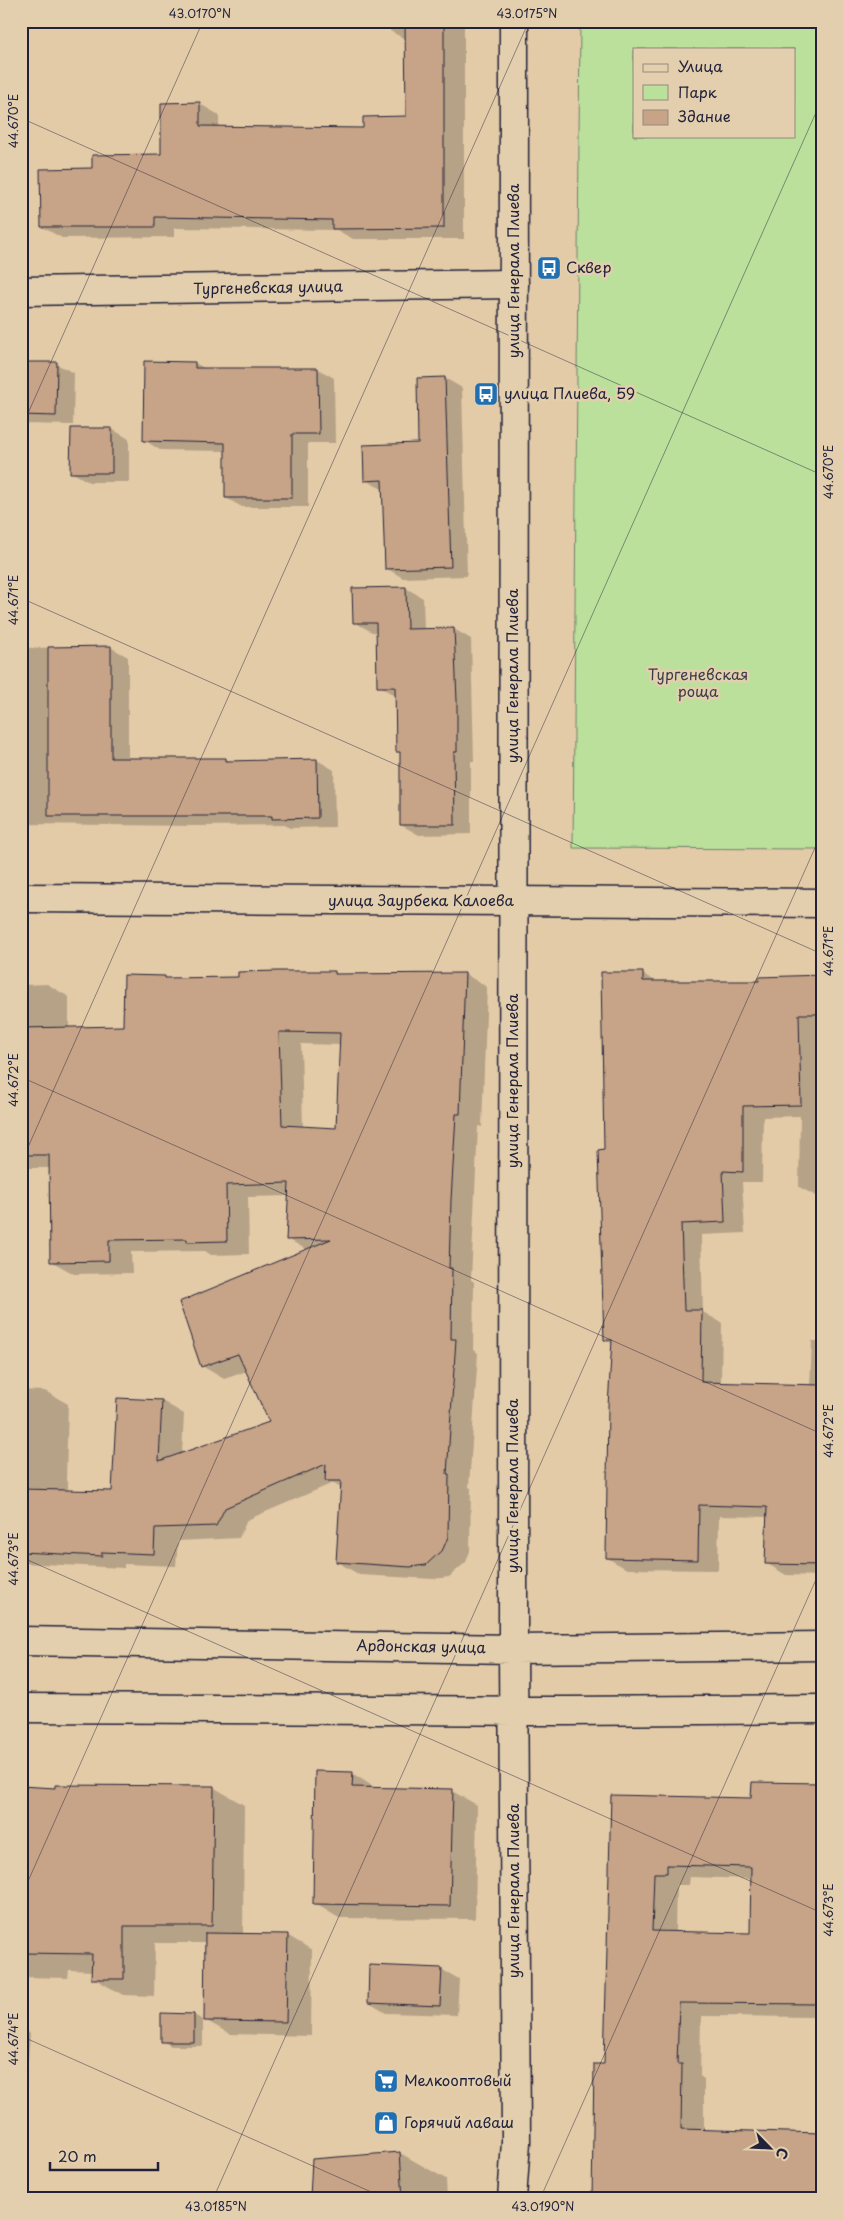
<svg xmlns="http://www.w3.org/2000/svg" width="843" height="2220" viewBox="0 0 843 2220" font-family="'Playpen Sans',sans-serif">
	<rect width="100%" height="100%" fill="#e4cba8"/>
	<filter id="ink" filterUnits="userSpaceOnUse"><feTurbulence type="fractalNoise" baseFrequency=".02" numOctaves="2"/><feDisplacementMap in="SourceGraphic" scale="10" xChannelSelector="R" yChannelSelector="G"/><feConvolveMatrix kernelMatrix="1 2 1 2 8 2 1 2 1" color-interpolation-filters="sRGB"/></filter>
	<g filter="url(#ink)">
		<path fill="#bae09b" stroke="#6e816b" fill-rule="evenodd" d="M580 21H822V849L573 848ZM634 49H794V136H634Z"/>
		<path fill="#0003" fill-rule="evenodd" d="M390 21H464V239H353L337 230 174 228V237L62 238 42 227 94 169 162 155 200 104 219 115V128L364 129 408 117 407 40 390 31Z
			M21 363 56 364 74 373 73 425 21 424Z
			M145 363H195L206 369H318L334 378 335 443H308V507H242L226 498V451L160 450 144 440Z
			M445 378 462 388 467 576 403 578 386 568 384 490 365 480 419 444Z
			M112 429 129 439V482H89L71 472 72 430Z
			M406 588 423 598 424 630 454 629 471 639 474 761H471V834L419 835 401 825V754L397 751V697L379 686 378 632H372L354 622 353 589Z
			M110 647 128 657V759H226L231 762 317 760 334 770 335 827 290 828 285 825 199 826 21 824V648Z
			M334 972 340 975 465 974 487 987 482 1127 478 1126 471 1280 474 1282 473 1350 478 1353 469 1487 471 1488 470 1551 466 1562 449 1577 433 1579 360 1575 337 1562 342 1489 333 1483 247 1520 239 1538 178 1541 176 1566 124 1564V1568L21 1563V1390L45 1391 68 1404 66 1481 68 1482V1491L113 1492 162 1401 184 1414 182 1454 271 1423 247 1371 224 1379 202 1366 307 1250 288 1239 290 1196 248 1197 249 1254 211 1255 205 1251 131 1252 132 1273 74 1274 51 1261V1168H21V985L47 984 69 997V1028L125 1027 164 977 169 980 239 979ZM301 1044 341 1045 337 1129 303 1127Z
			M643 974 657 982H760L822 977V1025H819L822 1090V1199L799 1187 800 1116 763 1117 762 1182H742L745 1233 701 1235 703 1312 722 1323 721 1384 810 1386 812 1341H822V1576L786 1575 766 1563 768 1517 719 1516 718 1570 627 1569 607 1558 613 1344 605 1340V1151Z
			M352 1773 377 1789 452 1791 477 1805 475 1919 339 1918 314 1903Z
			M822 1784V2017L701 2016 700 2076 704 2079V2131L593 2199 605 2065 612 1797 753 1800ZM690 1877 752 1879 751 1935 675 1933 676 1885H689Z
			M213 1787 244 1805 243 1935H287L312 1950 311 2036 230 2034 205 2020 206 1943H155L154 1996 123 1995 93 1978V1971L69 1970 68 1978 21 1977V1788Z
			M441 1969 459 1979 457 2015 386 2013 369 2003Z
			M163 2014 194 2015 203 2020V2046H171L162 2041Z
			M21 2028 30 2034 21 2153Z
			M400 2153 446 2179 447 2199H311L313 2160Z"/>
		<path fill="#c7a487" stroke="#22223b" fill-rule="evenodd" d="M405 21H444V228L332 229V220L155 217V227H41L40 169 92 168V155L161 154V103L200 102V126L363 128V117L406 116Z
			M144 361 195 362V368H318L319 434H292V498H225V443L143 441Z
			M21 362H57L56 416 21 415Z
			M445 377 451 567 385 569 382 480 364 481 363 445 418 443 417 378Z
			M71 428H112V473H70Z
			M406 587 407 629 454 628 457 701V752H454L455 825H400V752H396L395 687H377L376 623H353L352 588Z
			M111 646V758H226V761L317 759 318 818 272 819V816H48V647Z
			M278 971H335V974L465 973 460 1114H456L451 1200 449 1268H452L451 1339H456L447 1474H449L448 1537 443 1549 426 1565 410 1567 336 1562 341 1481H325L326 1464 225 1508 216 1526 155 1528 154 1554 102 1552V1556L21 1552V1489L112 1491 117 1398 162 1400 159 1461 269 1422 238 1354 201 1367 179 1302 331 1239 286 1240 289 1183 226 1185 227 1241 187 1242V1239L109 1240V1261L50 1262 49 1155H21V1028L123 1026 124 975 165 976V978L238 977V972ZM279 1032 340 1033 336 1128 282 1125Z
			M601 972H643V981H759V977L822 975V1014H799L801 1105 743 1106V1172L723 1171 725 1222 681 1224 684 1310H702L701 1382 822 1385V1565L765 1564 767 1507 699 1505 698 1560 606 1558 608 1406 612 1340H604L598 1150 604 1149Z
			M315 1771 353 1772 352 1787 453 1789 450 1906 313 1904Z
			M752 1782 822 1783V2004L679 2003 677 2064H682L681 2129 822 2133V2199H592L594 2064H604L611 1795 751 1798ZM667 1865 751 1867 750 1933 652 1931 654 1873H667Z
			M55 1785 214 1786 212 1926H124V1979H91L92 1954 21 1953V1786L55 1788Z
			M205 1933 288 1934 286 2022 204 2021Z
			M369 1965 442 1968 440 2006 368 2003Z
			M161 2013 194 2014V2042H161Z
			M400 2152 403 2199 310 2198 312 2159Z"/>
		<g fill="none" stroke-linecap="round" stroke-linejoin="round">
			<defs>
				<path id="minor" d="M21 291 514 284
					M21 898 822 903"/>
				<path id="tertiary" d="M513 1649 514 21"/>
				<path id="secondary" d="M21 1641 513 1649 822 1646
					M21 1708 567 1711 822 1709
					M512 2199 516 2142 513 1649"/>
			</defs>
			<use href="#minor" stroke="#22223b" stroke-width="31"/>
			<use href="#tertiary" stroke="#22223b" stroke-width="31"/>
			<use href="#secondary" stroke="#22223b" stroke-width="31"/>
			<use href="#minor" stroke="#e3cfad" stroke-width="28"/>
			<use href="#tertiary" stroke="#e3cfad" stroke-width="28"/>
			<use href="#secondary" stroke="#e3cfad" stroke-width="28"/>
		</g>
	</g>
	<path fill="none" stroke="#22223b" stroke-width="1" stroke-opacity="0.45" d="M21 118 822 475M21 429 203 21M21 598 822 954M21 1077 822 1434M21 1163 529 21M21 1557 822 1913M21 1897 822 99M21 2036 387 2199M213 2199 822 832M540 2199 822 1566"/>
	<defs>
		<symbol id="bus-square" viewBox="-11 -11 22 22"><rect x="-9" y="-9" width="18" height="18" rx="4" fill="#1f6fb2" stroke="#e3cfad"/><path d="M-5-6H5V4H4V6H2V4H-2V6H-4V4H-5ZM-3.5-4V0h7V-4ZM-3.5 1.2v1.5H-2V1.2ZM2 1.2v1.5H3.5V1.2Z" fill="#fff"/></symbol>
		<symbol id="supermarket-square" viewBox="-11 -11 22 22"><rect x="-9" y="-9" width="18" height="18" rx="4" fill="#1f6fb2" stroke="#e3cfad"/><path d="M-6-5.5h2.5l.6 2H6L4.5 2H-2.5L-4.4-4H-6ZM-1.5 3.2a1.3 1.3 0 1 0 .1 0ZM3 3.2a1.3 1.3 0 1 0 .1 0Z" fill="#fff"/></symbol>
		<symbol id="shop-square" viewBox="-11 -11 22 22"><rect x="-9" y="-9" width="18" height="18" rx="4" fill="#1f6fb2" stroke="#e3cfad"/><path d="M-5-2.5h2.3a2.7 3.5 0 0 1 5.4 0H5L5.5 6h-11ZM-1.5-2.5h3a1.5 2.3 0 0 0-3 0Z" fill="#fff"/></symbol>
	</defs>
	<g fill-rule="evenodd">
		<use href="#bus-square" x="535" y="254" width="28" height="28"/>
		<use href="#bus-square" x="472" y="380" width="28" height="28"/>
		<use href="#supermarket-square" x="372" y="2067" width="28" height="28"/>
		<use href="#shop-square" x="372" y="2109" width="28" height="28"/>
	</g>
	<g text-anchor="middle" stroke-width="5" stroke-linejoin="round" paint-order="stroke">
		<g font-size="15" fill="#22223b" stroke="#e3cfad" text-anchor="start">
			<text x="566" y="273">Сквер</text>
			<text x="504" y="399">улица Плиева, 59</text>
			<text x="404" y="2086">Мелкооптовый</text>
			<text x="404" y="2128">Горячий лаваш</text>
		</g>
		<g font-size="15" fill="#22223b" stroke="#e3cfad">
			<text transform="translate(514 271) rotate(-90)" y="5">улица Генерала Плиева</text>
			<text transform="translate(268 288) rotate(-1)" y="5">Тургеневская улица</text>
			<text transform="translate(513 676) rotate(-90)" y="5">улица Генерала Плиева</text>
			<text x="421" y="906">улица Заурбека Калоева</text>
			<text transform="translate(513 1081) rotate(-90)" y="5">улица Генерала Плиева</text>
			<text transform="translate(513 1486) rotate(-90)" y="5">улица Генерала Плиева</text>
			<text transform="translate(421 1647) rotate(1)" y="5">Ардонская улица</text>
			<text transform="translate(514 1891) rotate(-90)" y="5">улица Генерала Плиева</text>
		</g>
		<g font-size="15" fill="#393e49" stroke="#e3cfad">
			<text x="698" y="680">Тургеневская<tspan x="698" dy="17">роща</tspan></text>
		</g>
	</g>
	<rect width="843" height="2220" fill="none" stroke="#e3cfad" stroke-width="55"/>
	<rect x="633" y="48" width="162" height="90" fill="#e3cfad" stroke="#968a7f"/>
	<rect x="643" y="64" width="25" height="8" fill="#e3cfad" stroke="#968a7f"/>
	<text x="678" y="72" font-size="15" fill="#22223b">Улица</text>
	<rect x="643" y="85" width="25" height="15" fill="#bae09b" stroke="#968a7f"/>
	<text x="678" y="98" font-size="15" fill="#22223b">Парк</text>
	<rect x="643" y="110" width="25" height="15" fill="#c7a487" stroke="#968a7f"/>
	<text x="678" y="122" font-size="15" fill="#22223b">Здание</text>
	<g transform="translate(770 2148) rotate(114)" stroke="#e3cfad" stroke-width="4" paint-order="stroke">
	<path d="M0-4L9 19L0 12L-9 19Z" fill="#22223b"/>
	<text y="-8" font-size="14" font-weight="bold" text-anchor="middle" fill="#22223b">С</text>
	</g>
	<path d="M50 2162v8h108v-8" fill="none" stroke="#22223b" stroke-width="2.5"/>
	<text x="58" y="2162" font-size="15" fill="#22223b" stroke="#e3cfad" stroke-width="4" paint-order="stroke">20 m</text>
	<rect x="28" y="28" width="788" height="2164" fill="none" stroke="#22223b" stroke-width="2"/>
	<g font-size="12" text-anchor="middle" fill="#22223b">
		<text x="200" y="18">43.0170°N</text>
		<text x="527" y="18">43.0175°N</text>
		<text transform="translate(14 121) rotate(-90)" y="4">44.670°E</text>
		<text transform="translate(829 472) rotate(-90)" y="4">44.670°E</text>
		<text transform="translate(14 600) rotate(-90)" y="4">44.671°E</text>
		<text transform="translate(829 951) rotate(-90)" y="4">44.671°E</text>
		<text transform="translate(14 1080) rotate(-90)" y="4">44.672°E</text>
		<text transform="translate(829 1431) rotate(-90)" y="4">44.672°E</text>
		<text transform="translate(14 1559) rotate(-90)" y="4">44.673°E</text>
		<text transform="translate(829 1910) rotate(-90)" y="4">44.673°E</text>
		<text transform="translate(14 2039) rotate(-90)" y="4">44.674°E</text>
		<text x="216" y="2211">43.0185°N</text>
		<text x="543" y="2211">43.0190°N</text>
	</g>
</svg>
